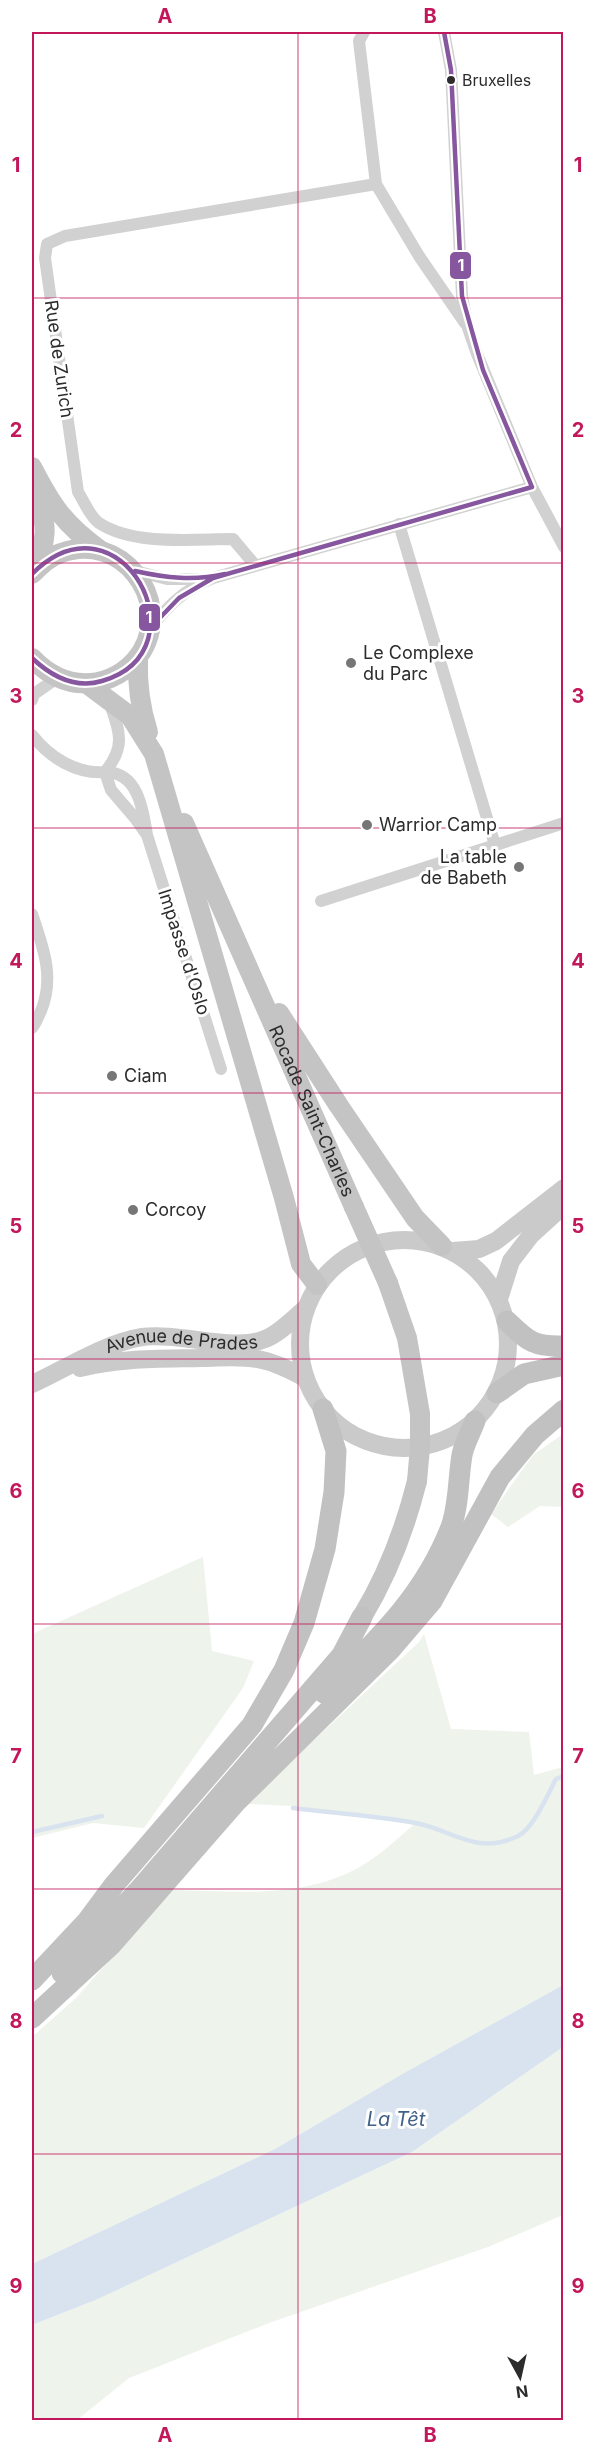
<svg xmlns="http://www.w3.org/2000/svg" width="595" height="2452" viewBox="0 0 595 2452" font-family="Inter,sans-serif">
	<rect width="100%" height="100%" fill="#fff"/>
	<path fill="#eef3eb" d="M563 1434V1507L540 1506 508 1527 491 1514 533 1455Z
		M203 1557 212 1651 254 1661 243 1688 144 1828 93 1823 32 1838V1634Z
		M424 1634 451 1729 529 1732 534 1775 563 1767V1985L404 2073 275 2149 32 2264V2037L76 1998 171 1890C237 1891 304 1900 363 1865 382 1854 400 1836 417 1822L293 1806 249 1804 284 1768 419 1642Z
		M563 2047V2215L488 2247 269 2323 129 2378 77 2420H32V2325L98 2299 412 2152Z"/>
	<path fill="#d8e3ef" d="M563 1985V2047L412 2152 98 2299 32 2325V2264L275 2149 404 2073Z"/>
	<g fill="none" stroke-linecap="round" stroke-linejoin="round">
		<path stroke="#d8e3ef" stroke-width="4.5" d="M293 1808C334 1813 376 1816 416 1823 453 1830 476 1856 518 1836 533 1829 548 1794 556 1779L564 1776
			M32 1832 102 1816"/>
		<path stroke="#d1d1d1" stroke-width="12" d="M364 32 359 41 376 184 419 256 465 323
			M444 32 451 70 462 296 468 328 477 354 532 487 564 547
			M399 524 495 845
			M255 565 233 539C193 539 134 546 99 523 90 517 84 501 78 492L45 258 47 244 65 236 376 184
			M135 571 167 579H203
			M151 627C171 603 184 590 213 578L532 487
			M32 700 34 694 57 678
			M32 735C50 758 76 774 105 772 127 745 119 730 109 701
			M105 772C138 772 143 809 147 835L135 818 111 790Z
			M147 835 221 1069
			M321 901 564 823
			M32 914C43 947 55 977 41 1011 38 1017 36 1023 32 1028"/>
		<g stroke="#cacaca" stroke-width="18">
			<circle cx="404" cy="1344" r="104"/>
			<path d="M453 1251 479 1249 496 1241 564 1188"/>
			<path d="M499 1299 511 1261 531 1235 564 1205"/>
			<path d="M80 1368C119 1358 161 1359 201 1358 221 1358 243 1355 262 1360 277 1363 292 1371 305 1378"/>
			<path id="s1" d="M32 1384C65 1369 105 1343 142 1337 179 1332 235 1352 265 1339 279 1334 294 1318 306 1308"/>
		</g>
		<g stroke="#c4c4c4" stroke-width="20">
			<path d="M32 467C52 506 64 524 100 550"/>
			<path d="M33 571C48 540 48 525 36 493"/>
			<path d="M32 574C41 565 49 557 61 553 120 531 173 598 142 651 132 667 116 678 98 682 71 687 50 677 32 658"/>
			<path d="M138 658C137 684 140 707 148 732"/>
			<path d="M87 684 130 716 154 754 284 1198 301 1264 317 1285"/>
			<path id="s2" d="M184 823 354 1207"/>
			<path d="M279 1013 339 1106 415 1218 442 1246"/>
			<path d="M388 1283 407 1338 420 1414"/>
			<path d="M362 1617C388 1574 405 1529 417 1481"/>
		</g>
		<path stroke="#c1c1c1" stroke-width="21" d="M507 1321C528 1341 533 1347 564 1346
			M497 1393 524 1374 564 1365
			M324 1693C375 1642 424 1597 451 1527 459 1505 458 1479 462 1455 464 1444 471 1432 475 1421
			M85 1924 114 1885 252 1725 284 1670 304 1623 325 1549 334 1492 336 1451 323 1409
			M62 1973 138 1891 342 1655 362 1617
			M32 1980 93 1915
			M32 2018 111 1945 235 1803 391 1649 432 1601 500 1477 535 1435 564 1410"/>
		<path stroke="#c4c4c4" stroke-width="20" d="M354 1207 388 1283
			M417 1481 420 1447V1414"/>
		<defs>
			<path id="bus-1" d="M444 32 451 70 462 296 483 370 532 487
				M135 571C166 578 194 581 225 574
				M32 574C120 486 208 650 102 681 75 689 51 676 32 658
				M151 627 179 598 213 578 532 487"/>
		</defs>
		<use href="#bus-1" stroke="#fff" stroke-width="9"/>
		<use href="#bus-1" stroke="#86569e" stroke-width="4.5"/>
	</g>
	<path fill="none" stroke="#c2185b" stroke-width="1.5" stroke-opacity="0.55" d="M298 32V2420M32 298H564M32 563H564M32 828H564M32 1093H564M32 1359H564M32 1624H564M32 1889H564M32 2154H564"/>
	<circle fill="#2c2c2c" stroke="#fff" stroke-width="2" cx="451" cy="80" r="5"/>
	<g fill="#767676" stroke="#fff" stroke-width="2">
		<circle cx="351" cy="663" r="6"/>
		<circle cx="367" cy="825" r="6"/>
		<circle cx="519" cy="867" r="6"/>
		<circle cx="112" cy="1076" r="6"/>
		<circle cx="133" cy="1210" r="6"/>
	</g>
	<g text-anchor="middle" stroke-width="6" stroke-linejoin="round" paint-order="stroke">
		<g font-size="16" fill="#2c2c2c" stroke="#fff" text-anchor="start">
			<text x="462" y="86">Bruxelles</text>
		</g>
		<g font-size="18" fill="#2c2c2c" stroke="#fff">
			<text transform="translate(59 359) rotate(82)" y="6">Rue de Zurich</text>
			<text transform="translate(184 952) rotate(72)" y="6">Impasse d'Oslo</text>
			<text dy="6" stroke="none"><textPath href="#s2" startOffset="315">Rocade Saint-Charles</textPath></text>
			<text dy="6" stroke="none"><textPath href="#s1" startOffset="159">Avenue de Prades</textPath></text>
		</g>
		<g font-size="18" fill="#2c2c2c" stroke="#fff" text-anchor="start">
			<text x="363" y="659">Le Complexe<tspan x="363" dy="21">du Parc</tspan></text>
			<text x="379" y="831">Warrior Camp</text>
			<text x="507" y="863" text-anchor="end">La table<tspan x="507" dy="21">de Babeth</tspan></text>
			<text x="124" y="1082">Ciam</text>
			<text x="145" y="1216">Corcoy</text>
		</g>
		<g font-size="20" font-style="italic" fill="#416288" stroke="#fff">
			<text x="396" y="2126">La Têt</text>
		</g>
	</g>
	<g stroke="#fff" stroke-width="2">
		<rect x="449" y="251" width="23" height="29" rx="6" fill="#86569e"/>
		<rect x="138" y="603" width="23" height="29" rx="6" fill="#86569e"/>
	</g>
	<g font-size="16" text-anchor="middle" font-weight="bold" fill="#fff">
		<text x="461" y="271">1</text>
		<text x="149" y="623">1</text>
	</g>
	<rect width="595" height="2452" fill="none" stroke="#ffffff" stroke-width="66"/>
	<g transform="translate(520 2377) rotate(172)" stroke="#ffffff" stroke-width="4.5" paint-order="stroke">
	<path d="M0-4.5L10 22L0 15L-10 22Z" fill="#2c2c2c"/>
	<text y="-9" font-size="16" font-weight="bold" text-anchor="middle" fill="#2c2c2c">N</text>
	</g>
	<rect x="33" y="33" width="529" height="2386" fill="none" stroke="#c2185b" stroke-width="2"/>
	<g font-size="20" text-anchor="middle" font-weight="bold" fill="#c2185b">
		<text x="165" y="23">A</text>
		<text x="430" y="23">B</text>
		<text x="16" y="172">1</text>
		<text x="578" y="172">1</text>
		<text x="16" y="437">2</text>
		<text x="578" y="437">2</text>
		<text x="16" y="703">3</text>
		<text x="578" y="703">3</text>
		<text x="16" y="968">4</text>
		<text x="578" y="968">4</text>
		<text x="16" y="1233">5</text>
		<text x="578" y="1233">5</text>
		<text x="16" y="1498">6</text>
		<text x="578" y="1498">6</text>
		<text x="16" y="1763">7</text>
		<text x="578" y="1763">7</text>
		<text x="16" y="2028">8</text>
		<text x="578" y="2028">8</text>
		<text x="16" y="2293">9</text>
		<text x="578" y="2293">9</text>
		<text x="165" y="2442">A</text>
		<text x="430" y="2442">B</text>
	</g>
</svg>
